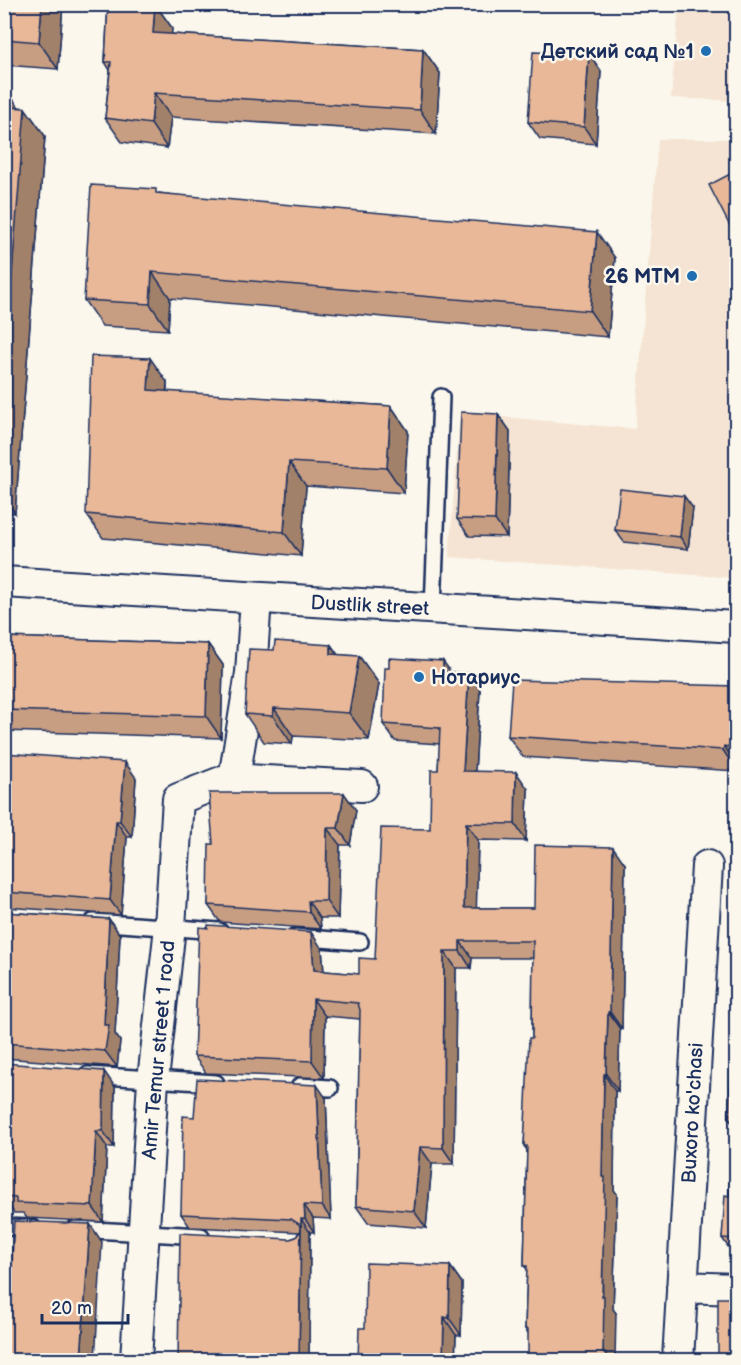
<svg xmlns="http://www.w3.org/2000/svg" width="741" height="1365" viewBox="0 0 741 1365" font-family="'Balsamiq Sans',sans-serif">
	<rect width="100%" height="100%" fill="#fbf7ec"/>
	<filter id="ink" filterUnits="userSpaceOnUse"><feTurbulence type="fractalNoise" baseFrequency=".0167" numOctaves="2"/><feDisplacementMap in="SourceGraphic" scale="12" xChannelSelector="R" yChannelSelector="G"/><feConvolveMatrix kernelMatrix="1 2 1 2 8 2 1 2 1" color-interpolation-filters="sRGB"/></filter>
	<g filter="url(#ink)">
		<path fill="#f5e4d3" d="M679 5H736V101L671 98Z
			M658 139H736V578L449 557 460 413 635 429Z"/>
		<g fill="none" stroke-linecap="round" stroke-linejoin="round">
			<defs>
				<path id="service" d="M433 609 441 397
					M93 922 219 931
					M294 937 360 942
					M87 1075 216 1083
					M300 1086 330 1088
					M4 1227 33 1228
					M75 1229 201 1236"/>
				<path id="minor" d="M4 582 736 627
					M234 779 251 673 256 598
					M682 1287 736 1289
					M136 1360 153 1080 170 927 178 799 229 779 362 786
					M678 1360 707 866"/>
			</defs>
			<use href="#service" stroke="#1b2f5e" stroke-width="20"/>
			<use href="#minor" stroke="#1b2f5e" stroke-width="34"/>
			<use href="#service" stroke="#fbf7ec" stroke-width="15"/>
			<use href="#minor" stroke="#fbf7ec" stroke-width="30"/>
		</g>
		<path fill="#c89e83" stroke="#1b2f5e" stroke-width="1.5" d="M4 4H63L58 69 4 65Z
			M108 4H155L172 28 171 34 423 49 440 73 436 134 171 117 167 148 122 142 105 118 110 70 105 62Z
			M589 54 601 71 596 144 540 139 528 122Z
			M4 95 19 107 25 108 45 136 15 513 4 512Z
			M159 193 615 258 608 337 170 298 168 330 102 326 84 300Z
			M167 382V392L391 406 408 431 404 493 306 486 301 556 103 538 86 514Z
			M498 414 510 431 507 537 469 536 457 519Z
			M693 508 688 549 624 542 615 530Z
			M4 637 208 644 223 665 221 738 4 731Z
			M331 645 338 655 359 656 379 684 369 740 293 736 292 744 264 742 245 714 274 650Z
			M451 672 469 673 480 690 475 771 528 789 526 841 478 840 476 908H534L625 864 622 1029H620L618 1091H615L614 1190 617 1194 613 1309 616 1313 528 1333 525 1329 527 1269 524 1266 527 1150 524 1146 532 1038 533 958H472L471 968H456L454 1164H432L426 1228 368 1223 356 1206 360 1019 325 1016 324 1078 206 1073 194 1056 322 949 324 971 359 974 375 959 430 829 438 770 440 744 395 741 383 724Z
			M736 686V771L523 757 508 736Z
			M4 753 136 778 132 837H127L121 915 5 907Z
			M356 810 350 845H340L338 918H320L321 929 220 922 208 905 213 844Z
			M4 912 109 919 120 935 115 1034 120 1041 117 1067 4 1058Z
			M736 987V1251H731L722 1238 729 1196 733 1124 729 1119Z
			M4 1063 115 1087 114 1147H107L103 1222 27 1218 23 1213H14L4 1199 6 1139 4 1138Z
			M326 1098 331 1219 313 1218 314 1232H310L309 1360 290 1239 296 1237 299 1232 190 1227 181 1214 194 1117Z
			M450 1266 462 1283 461 1335H456L455 1360H358L365 1328Z"/>
		<path fill="#a2816a" stroke="#1b2f5e" stroke-width="1.5" d="M42 4H63L58 69 39 42Z
			M155 4 172 28 170 57 153 33Z
			M423 49 440 73 436 134 420 110Z
			M589 54 601 71 596 144 584 127Z
			M154 93 171 117 167 148 151 124Z
			M10 95 25 116V108L45 136 15 513 4 497V376Z
			M597 232 615 258 608 337 590 311Z
			M152 272 170 298 168 330 150 304Z
			M150 358 167 382 165 415 148 390Z
			M391 406 408 431 404 493 387 468Z
			M498 414 510 431 507 537 495 520Z
			M289 462 306 486 301 556 284 532Z
			M684 496 693 508 688 549 680 537Z
			M208 644 223 665 221 738 206 716Z
			M331 645 350 672 331 654Z
			M359 656 379 684 369 740 349 713Z
			M443 661 455 678 443 672Z
			M469 673 480 690 474 788 463 771Z
			M274 708 293 736 292 744 273 716Z
			M724 746 736 763V770L723 750Z
			M125 762 136 778 132 837 120 821Z
			M516 772 528 789 526 841 515 824Z
			M344 793 356 810 350 845 338 828Z
			M116 821 127 837 121 915 110 900Z
			M466 823 478 840 476 924 464 908Z
			M327 828 340 845 338 918 326 901Z
			M613 847 625 864 622 1029 610 1012Z
			M308 901 320 918 321 929 309 912Z
			M109 919 120 935 115 1034 120 1041 117 1067 105 1051 104 1025Z
			M311 932 322 949 325 987 314 970Z
			M460 941 472 958 471 968 460 951Z
			M444 951 456 968 454 1164 443 1148Z
			M313 999 325 1016 324 1078 312 1061Z
			M608 1012 620 1029 618 1091 606 1074Z
			M104 1071 115 1087 114 1147 103 1131Z
			M604 1074 615 1091 614 1190 617 1194 613 1309 616 1313 615 1360H606L603 1353 602 1177Z
			M317 1085 326 1098 331 1219 322 1206Z
			M96 1131 107 1147 103 1222 92 1206Z
			M420 1147 432 1164 426 1228 414 1211Z
			M304 1205 313 1218 314 1232 305 1219Z
			M301 1219 310 1232 309 1360H299Z
			M90 1224 102 1242 95 1360H81Z
			M450 1266 462 1283 461 1335 449 1318Z
			M444 1317 456 1335 455 1360H443Z"/>
		<path fill="#e8b898" stroke="#1b2f5e" stroke-width="1.5" d="M4 4H42L39 42 4 39Z
			M108 4H155L153 33 423 49 420 110 154 93 151 124 105 118 111 62H105Z
			M533 52 589 54 584 127 528 122Z
			M4 95H10V107L25 108 4 376Z
			M736 171V238L709 185Z
			M91 185 156 189V193L597 232 590 311 152 272 150 304 84 300Z
			M91 356 150 358 148 390 391 406 387 468 289 462 284 532 86 514Z
			M461 412 498 414 495 520 457 519Z
			M620 489 684 496 680 537 615 530Z
			M4 637 208 644 206 716 4 710Z
			M275 641 331 645V654L359 656 349 713 274 708 273 716 245 714 249 649 274 650Z
			M389 658 443 661V672L469 673 463 771 516 772 515 824 466 823 464 908H534L535 845 613 847 610 1012H608L606 1074H604L602 1177H605L602 1296H604L603 1353H606V1360H528V1329H525L527 1266H524L527 1146H524L529 1038H532L533 941H460V951H444L443 1148 420 1147 414 1211 356 1206 360 1010 358 1003 313 999 312 1061 194 1056 199 927 208 928V925L311 932 314 970 359 974V958L375 959 381 828 430 829 431 770H438L440 728 383 724 385 668H389Z
			M512 680 736 686V748L724 746 723 750 508 736Z
			M4 753 125 762 120 821H116L110 900 4 892Z
			M209 793H344L338 828H327L326 901H308L309 912 208 905 209 844H213Z
			M4 912 109 919 104 1025H109L105 1051 4 1043Z
			M736 987V1239L722 1238 725 1195 729 1196 733 1119H729L731 1056Z
			M4 1063 104 1071 103 1131H96L92 1206 16 1203V1198L4 1197 6 1124H4Z
			M197 1079 317 1085 322 1206 304 1205 305 1219H301L299 1360H178L180 1233 290 1239 296 1237 301 1230 299 1224 291 1219 181 1214 183 1116 194 1117Z
			M14 1221 90 1224 81 1360H4V1293L10 1294Z
			M366 1263 450 1266 449 1318 444 1317 443 1360H358L359 1328H365Z
			M718 1298H736V1360H718Z"/>
	</g>
	<g fill="#1f6fb2" stroke="#fbf7ec" stroke-width="2">
		<circle cx="706" cy="51" r="6"/>
		<circle cx="692" cy="276" r="6"/>
		<circle cx="419" cy="677" r="6"/>
	</g>
	<g text-anchor="middle" stroke-width="5" stroke-linejoin="round" paint-order="stroke">
		<g font-size="20" font-weight="bold" fill="#1b2f5e" stroke="#fbf7ec" text-anchor="end">
			<text x="694" y="58">Детский сад №1</text>
			<text x="680" y="283">26 MTM</text>
			<text x="431" y="684" text-anchor="start">Нотариус</text>
		</g>
		<g font-size="20" fill="#1b2f5e" stroke="#fbf7ec">
			<text transform="translate(370 605) rotate(3)" y="7">Dustlik street</text>
			<text transform="translate(158 1050) rotate(-85)" y="7">Amir Temur street 1 road</text>
			<text transform="translate(692 1113) rotate(-87)" y="7">Buxoro ko'chasi</text>
		</g>
	</g>
	<rect width="741" height="1365" fill="none" stroke="#fbf7ec" stroke-width="24"/>
	<rect x="12" y="12" width="717" height="1341" fill="none" stroke="#1b2f5e" stroke-width="2" filter="url(#ink)"/>
	<path d="M42 1314v9h86v-9" fill="none" stroke="#1b2f5e" stroke-width="3"/>
	<text x="51" y="1314" font-size="18" fill="#1b2f5e" stroke="#fbf7ec" stroke-width="4.5" paint-order="stroke">20 m</text>
</svg>
